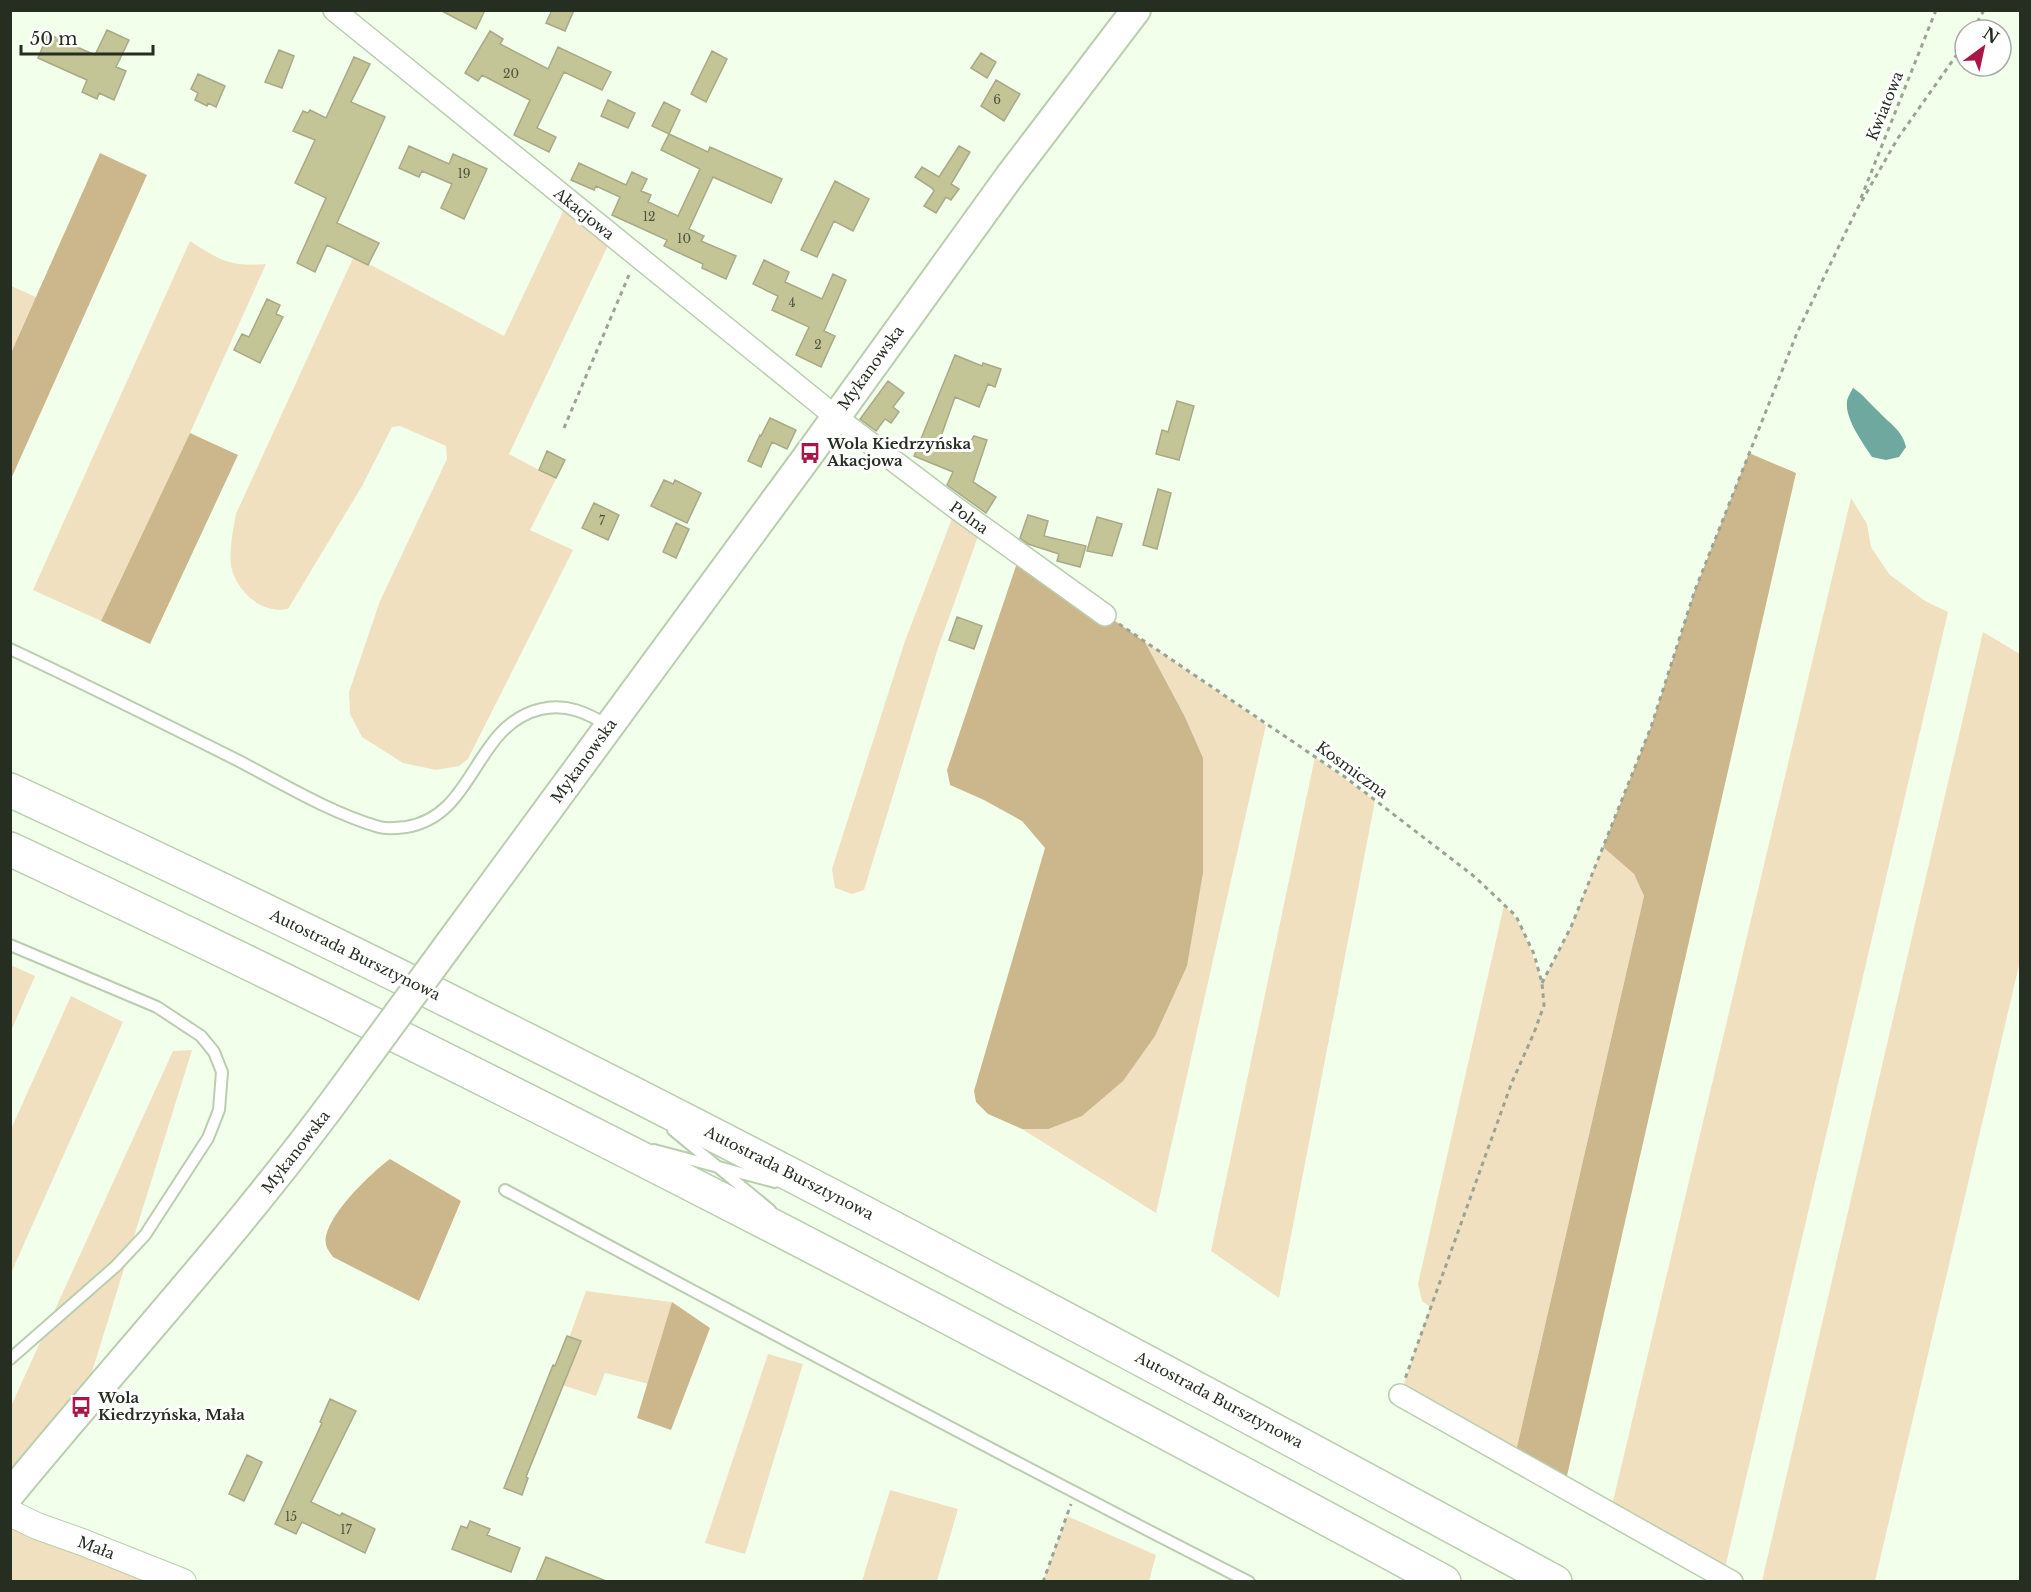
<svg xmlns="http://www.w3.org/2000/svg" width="2031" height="1592" viewBox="0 0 2031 1592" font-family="'Libre Baskerville',serif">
	<rect width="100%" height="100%" fill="#f2ffeb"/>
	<path fill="#f0e0c0" d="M568 201 612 237 509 454 556 479 530 530 573 550 468 759 459 766 436 770 403 763 362 737 350 714 349 692 380 601 447 459 446 446 400 426 392 427 362 486 288 609C263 614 239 594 232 570 228 555 233 529 236 514L354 256 504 336Z
		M190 241C220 260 229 267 266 264L190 433 101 621 33 590Z
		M11 286 36 297 11 353Z
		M1851 498 1867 524 1871 547 1889 574 1925 601 1948 612 1723 1577 1610 1514Z
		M956 508 981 528 937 651 864 890 852 894 835 888 832 869 905 641Z
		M1983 632 2020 654V961L1875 1581H1762Z
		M1145 642 1266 725 1156 1213 1022 1129H1048L1184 715Z
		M1315 757 1375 801 1279 1298 1211 1251Z
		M1603 847 1634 874 1644 896 1514 1460 1400 1395 1430 1307 1422 1301 1418 1284 1504 905C1527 927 1531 955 1543 982L1571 927Z
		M11 965 35 976 11 1031Z
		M71 996 123 1022 11 1273V1129Z
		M192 1050 81 1407 11 1494V1406L173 1051Z
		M586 1291 672 1302 649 1384 605 1373 596 1396 553 1382Z
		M768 1354 803 1364 745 1554 705 1543Z
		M890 1490 958 1509 937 1581H862Z
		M10 1513 147 1581H11Z
		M1067 1516 1156 1555 1149 1581H1043Z"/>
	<path fill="#ccb78c" d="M100 153 147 175 11 479V353Z
		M190 433 238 455 150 644 101 621Z
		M1749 453 1796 473 1564 1489 1514 1460 1644 896 1634 874 1603 847 1651 727 1695 590Z
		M1020 554 1145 642 1184 715 1203 758V873L1187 966 1155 1036 1123 1081 1082 1116 1048 1129H1022L988 1114 976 1102 974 1091 1045 848 1022 821 984 800 950 785 947 770Z
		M390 1159 461 1201 419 1301 333 1257C331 1254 327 1249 326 1245 321 1220 371 1173 390 1159Z
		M672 1302 710 1328 671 1430 637 1418Z"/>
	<path fill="#6ea89f" d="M1853 388C1864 395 1870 404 1879 412 1890 424 1902 430 1906 447L1899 457 1886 460 1872 457C1863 443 1845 419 1847 402 1847 398 1851 392 1853 388Z"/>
	<path fill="#c3c596" stroke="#a8a986" stroke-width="1.5" d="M440 10H485L476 29Z
		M552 10H574L565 31 546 23Z
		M107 30 129 40 116 67 126 71 114 100 99 93 97 99 82 92 87 80 38 58 48 34 95 55Z
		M490 31 503 39 500 44 548 69 558 47 611 72 602 90 564 72 537 128 556 137 549 152 514 135 530 100 482 75 478 81 465 73Z
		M279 50 294 56 282 88 265 82Z
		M712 51 727 59 706 102 691 94Z
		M981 53 996 62 987 78 971 68Z
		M354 57 370 64 351 102 385 117 337 223 379 243 368 265 327 245 315 272 297 263 326 198 295 183 315 140 293 131 303 111 308 113 310 110 326 118Z
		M198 74 225 86 216 107 208 103 207 106 195 100 198 93 191 89Z
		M996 80 1020 94 1004 121 981 106Z
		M608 100 635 113 628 128 601 116Z
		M664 102 680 110 669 134 652 126Z
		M669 134 708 152 710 147 782 179 771 203 713 177 689 229 704 236 701 241 736 256 726 279 702 268 703 264 664 246 667 240 612 215 620 197 596 186 594 190 571 180 579 163 626 185 632 172 647 179 641 191 651 195 648 202 678 216 700 169 661 150Z
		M409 146 449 164 453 154 487 169 464 219 441 208 452 184 422 171 419 177 399 168Z
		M959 146 970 152 951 184 959 189 951 200 946 197 936 213 924 206 934 191 932 188 915 177 922 167 939 177Z
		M835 181 869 199 853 231 834 221 817 257 801 250Z
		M764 260 789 272 785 282 822 299 833 274 846 280 824 331 835 336 821 367 796 355 809 327 772 310 778 296 753 284Z
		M267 299 280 305 276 314 283 317 260 363 234 350 242 334 249 337Z
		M955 355 982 366 983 363 1001 369 995 387 988 384 979 407 955 397 939 442 964 452 974 436 987 440 973 482 996 497 986 513 947 485 953 472 914 456Z
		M888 381 904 393 893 407 899 412 891 423 885 419 876 431 860 419Z
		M1177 401 1194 406 1179 460 1156 454 1162 430 1168 432Z
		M770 418 796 430 787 449 772 442 761 467 748 461 760 435 761 436Z
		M547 451 565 460 556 478 539 470Z
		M664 480 673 484 675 480 701 493 687 523 651 506Z
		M1158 489 1171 493 1157 549 1143 545Z
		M594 503 619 515 608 540 582 528Z
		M1028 515 1048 521 1044 536 1086 546 1080 567 1057 561 1059 554 1028 544 1020 538Z
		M1097 517 1122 524 1112 556 1087 551Z
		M676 523 689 529 676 558 663 552Z
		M957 617 982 626 974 649 949 640Z
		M567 1336 581 1341 526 1477 528 1478 522 1495 504 1488 553 1365 555 1366Z
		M330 1399 356 1411 311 1502 340 1516 342 1513 375 1529 365 1553 302 1522 296 1534 275 1524 322 1423 320 1422Z
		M247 1455 262 1462 244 1501 229 1494Z
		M470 1521 490 1529 487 1535 520 1548 511 1572 452 1549 461 1526 467 1528Z
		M546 1557 606 1581H536Z"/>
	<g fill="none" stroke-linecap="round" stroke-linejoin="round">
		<defs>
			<path id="service" d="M10 649C87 685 163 723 239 761 283 784 331 813 379 827 386 829 398 828 406 827 476 816 473 725 541 709 567 703 587 713 609 726
				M10 945 157 1007 201 1036 214 1052 222 1072 219 1110 208 1138 145 1235 116 1266 10 1359
				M673 1130 770 1210
				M654 1150 775 1182
				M505 1190C752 1323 999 1455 1249 1582"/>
			<path id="minor" d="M334 10 836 417 956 508 1105 615
				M1400 1395 1732 1582"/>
			<path id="tertiary" d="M10 1513 37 1526 82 1542 183 1582"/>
			<path id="secondary" d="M447 947 810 453 1009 177 1136 10
				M10 1494C126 1353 250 1219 357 1070"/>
			<path id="motorway" d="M10 790C536 1033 1046 1306 1555 1582
				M10 849C496 1077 971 1326 1444 1582"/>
		</defs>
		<use href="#service" stroke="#b9ceae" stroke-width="14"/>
		<use href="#minor" stroke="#b9ceae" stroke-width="24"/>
		<use href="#tertiary" stroke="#b9ceae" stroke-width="28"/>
		<use href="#secondary" stroke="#b9ceae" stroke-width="32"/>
		<use href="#motorway" stroke="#b9ceae" stroke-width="36"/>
		<path stroke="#9aa494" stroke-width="3" stroke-dasharray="4.5 4.5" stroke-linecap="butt" d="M1973 30 1984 10
			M1861 198 1936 10
			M564 428 629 275
			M1119 624 1345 777 1475 877 1516 916 1534 954 1542 983 1544 1005 1534 1033 1512 1082 1405 1379
			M1542 983 1571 927 1651 727 1695 590 1797 333 1856 211 1898 138 1965 43
			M1043 1582 1071 1504"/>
		<use href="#service" stroke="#fff" stroke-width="10"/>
		<use href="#minor" stroke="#fff" stroke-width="21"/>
		<use href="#tertiary" stroke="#fff" stroke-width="26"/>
		<use href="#secondary" stroke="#fff" stroke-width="28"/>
		<use href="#motorway" stroke="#fff" stroke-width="33"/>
		<defs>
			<path id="secondary-bridge" d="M357 1070 447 947"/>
		</defs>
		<use href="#secondary-bridge" stroke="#b9ceae" stroke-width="32" stroke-linecap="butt"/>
		<use href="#secondary-bridge" stroke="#fff" stroke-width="28"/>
	</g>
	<defs>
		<symbol id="bus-bare" viewBox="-9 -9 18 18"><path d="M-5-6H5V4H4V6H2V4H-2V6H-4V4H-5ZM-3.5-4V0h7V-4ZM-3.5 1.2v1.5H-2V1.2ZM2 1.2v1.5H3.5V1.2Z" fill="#aa1646" stroke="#fff" stroke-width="2.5" paint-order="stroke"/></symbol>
	</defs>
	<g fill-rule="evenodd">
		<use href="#bus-bare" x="795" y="438" width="30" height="30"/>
		<use href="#bus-bare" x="66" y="1392" width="30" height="30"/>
	</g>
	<g text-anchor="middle" stroke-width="6" stroke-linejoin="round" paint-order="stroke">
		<g font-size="12" fill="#4d533e">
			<text x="511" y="78">20</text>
			<text x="997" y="104">6</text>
			<text x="464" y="178">19</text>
			<text x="649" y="221">12</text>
			<text x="684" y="243">10</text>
			<text x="792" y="307">4</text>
			<text x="818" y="349">2</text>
			<text x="602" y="525">7</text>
			<text x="291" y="1521">15</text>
			<text x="346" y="1534">17</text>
		</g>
		<g font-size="15" fill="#262d21" stroke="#fff">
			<text transform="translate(1885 106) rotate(-68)" y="5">Kwiatowa</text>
			<text transform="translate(584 214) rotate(39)" y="5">Akacjowa</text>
			<text transform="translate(871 368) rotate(-54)" y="5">Mykanowska</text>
			<text transform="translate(969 518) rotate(36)" y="5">Polna</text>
			<text transform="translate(584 761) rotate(-54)" y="5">Mykanowska</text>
			<text transform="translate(1352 770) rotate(36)" y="5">Kosmiczna</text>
			<text transform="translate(355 955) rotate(26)" y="5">Autostrada Bursztynowa</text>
			<text transform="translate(296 1152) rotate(-52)" y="5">Mykanowska</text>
			<text transform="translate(789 1173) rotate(27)" y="5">Autostrada Bursztynowa</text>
			<text transform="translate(1219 1400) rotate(28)" y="5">Autostrada Bursztynowa</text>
			<text transform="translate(96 1548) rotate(21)" y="5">Mała</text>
		</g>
		<g font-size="15" font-weight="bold" fill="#262d21" stroke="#fff" text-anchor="start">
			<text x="827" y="449">Wola Kiedrzyńska<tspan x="827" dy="17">Akacjowa</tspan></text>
			<text x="98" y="1403">Wola<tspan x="98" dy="17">Kiedrzyńska, Mała</tspan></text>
		</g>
	</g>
	<rect width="2031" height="1592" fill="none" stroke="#262d21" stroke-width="24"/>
	<g transform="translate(1983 48) rotate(33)"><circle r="28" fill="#ffffff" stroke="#a8aba6" stroke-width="1.5"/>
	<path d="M0-4.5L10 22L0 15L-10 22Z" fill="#aa1646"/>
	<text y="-9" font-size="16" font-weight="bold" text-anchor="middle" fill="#262d21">N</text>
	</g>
	<path d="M21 45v9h132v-9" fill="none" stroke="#262d21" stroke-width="3"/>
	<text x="30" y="45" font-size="18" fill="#262d21" stroke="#ffffff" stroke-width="4.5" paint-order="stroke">50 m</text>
</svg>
